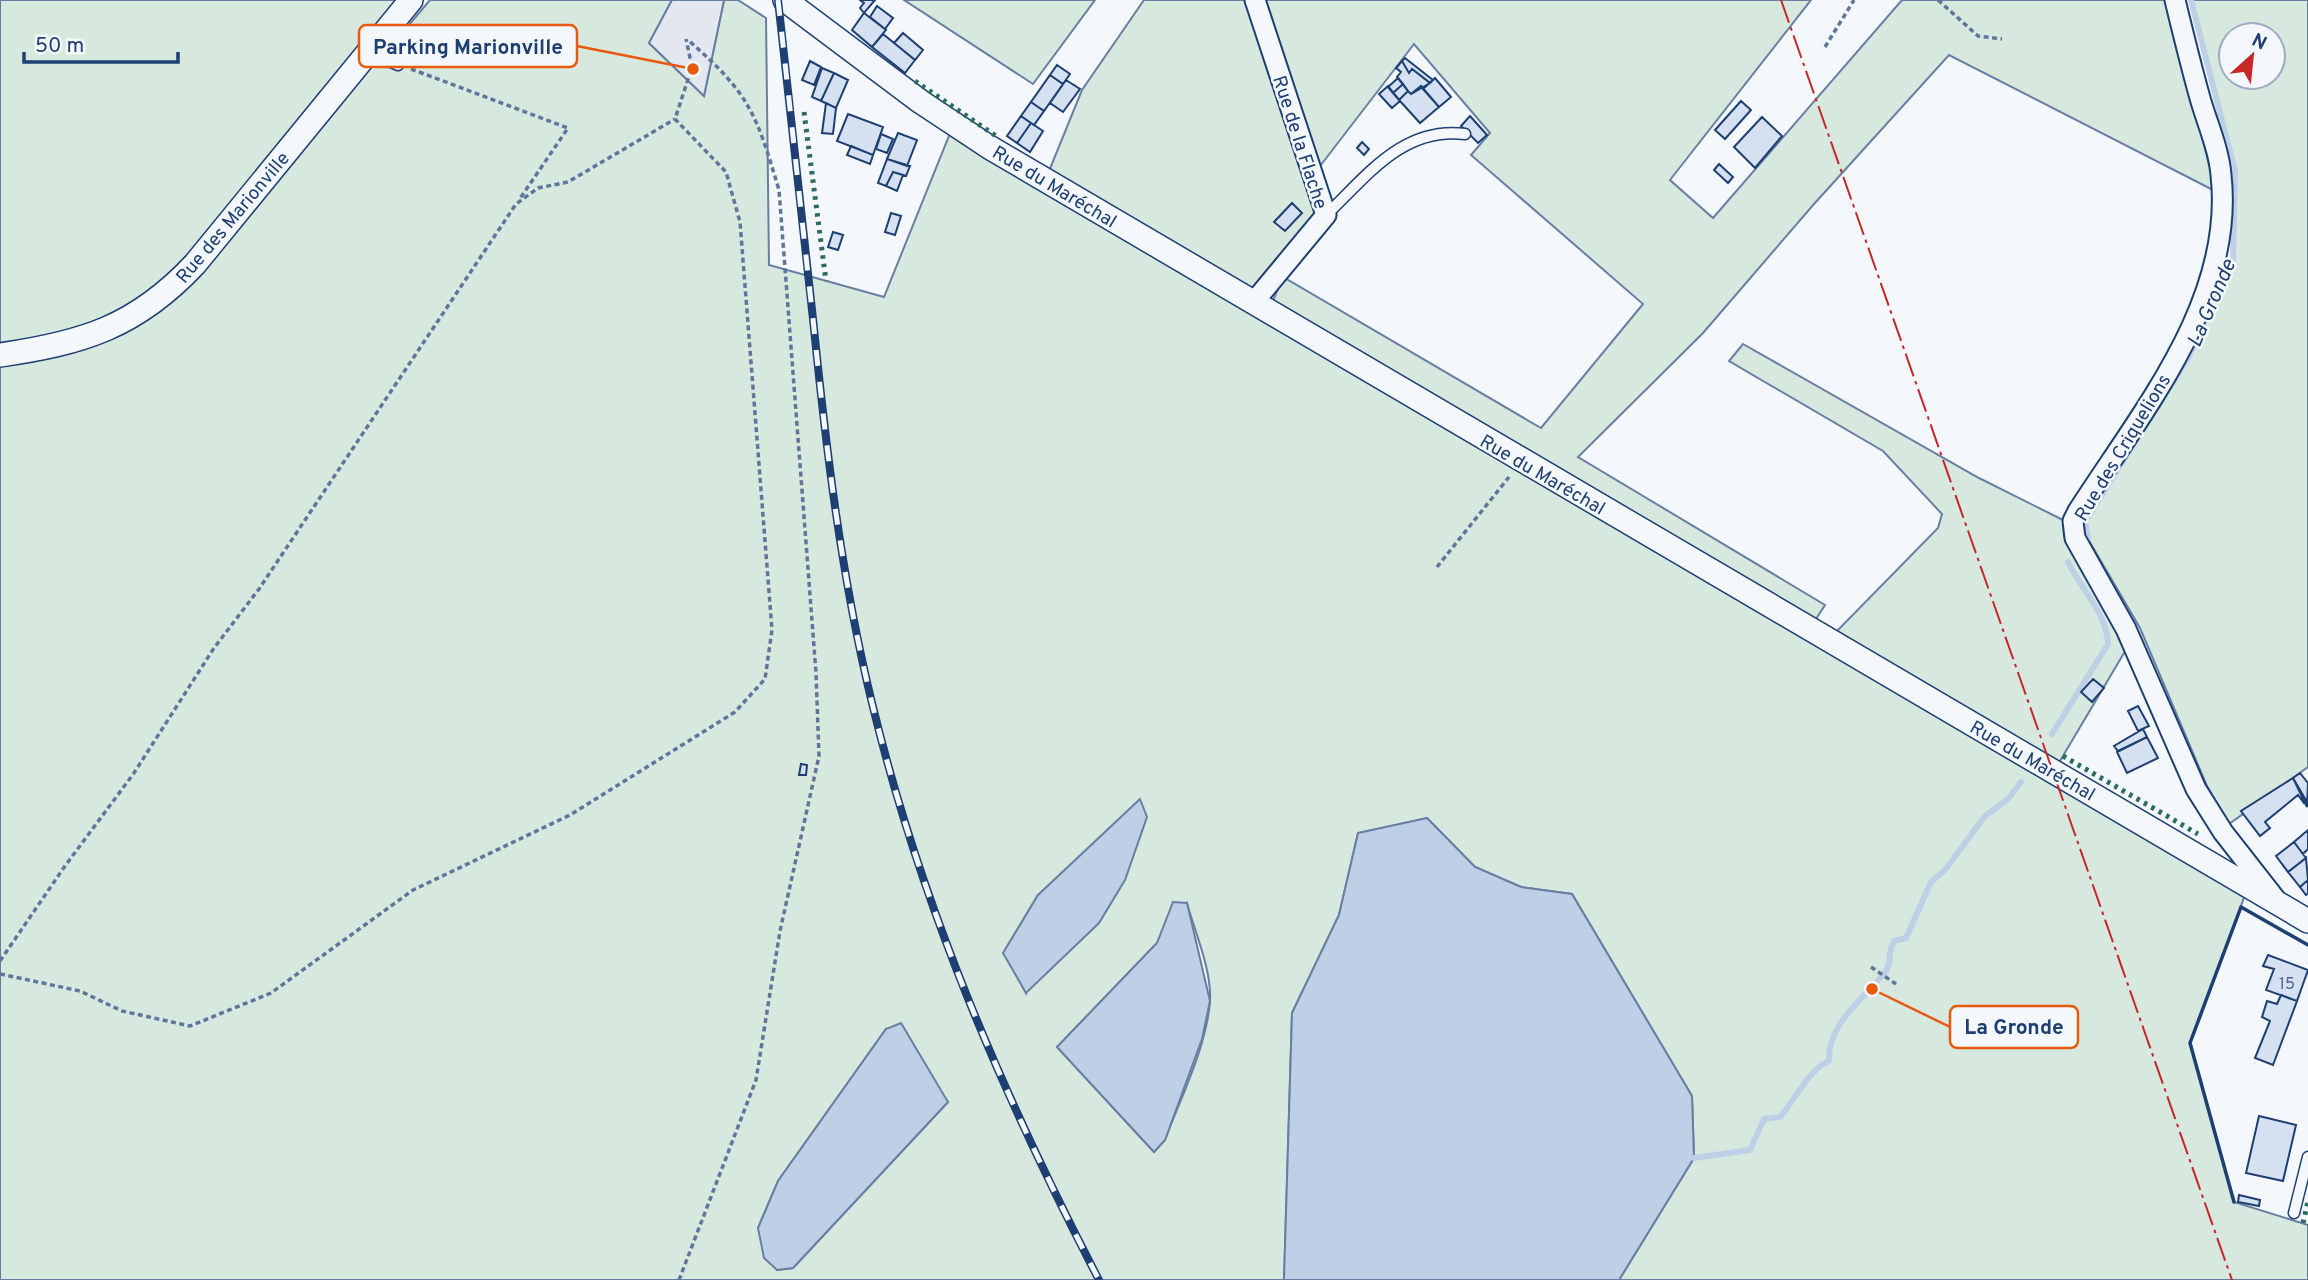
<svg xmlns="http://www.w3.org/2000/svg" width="2308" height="1280" viewBox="0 0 2308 1280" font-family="Overpass,sans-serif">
	<rect width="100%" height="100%" fill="#f4f7fb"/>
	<path fill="#d7e8df" stroke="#687fa3" stroke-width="2" fill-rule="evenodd" d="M0 0H398L358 49 381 58 430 0H672L649 43 704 96 724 0H738L766 18 769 265 884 297 951 131 2245 895 2190 1043 2234 1202 2308 1225V1280H1619L1694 1158 1692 1096 1572 894 1521 887 1475 867 1427 818 1358 833 1339 915 1292 1013 1284 1280H0ZM1038 895 1026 993 1004 952ZM1187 903C1195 933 1212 970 1210 1002 1206 1048 1181 1097 1165 1140L1154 1152 1057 1047 1157 943ZM886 1029 948 1102 793 1268 777 1270 758 1228 778 1181Z
		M904 0H1095L1033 84Z
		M1144 0H1249L1320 212 1253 291 1049 171 1082 90Z
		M1261 0H1811L1670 180 1713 218 1902 0H2168L2212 168 2213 190 1949 55 1814 204 1703 333 1578 457 1825 605 1816 619 1272 303 1283 277 1541 428 1643 304 1471 155 1490 133 1414 44 1317 170Z
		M2191 0H2308V767L2229 824 2207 786 2140 628 2088 539 2085 522 2188 358 2233 261 2235 171ZM2231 35H2273V77H2231Z
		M1743 344 1979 478 2063 520 2064 536 2127 648 2057 766 1837 631 1938 528 1942 514 1883 451 1729 361Z"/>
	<path fill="#e3e8f0" stroke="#687fa3" stroke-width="2" d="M672 0H724L704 96 649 43Z"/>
	<path fill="#bed0e5" stroke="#687fa3" stroke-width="2" d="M1140 799 1147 817 1125 880 1099 923 1026 993 1003 953 1038 895Z
		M1427 818 1475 867 1521 887 1572 894 1692 1096 1694 1158 1619 1280H1284L1292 1013 1339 915 1358 833Z
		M1173 902 1187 903 1210 1001 1202 1039 1165 1140 1154 1152 1057 1047 1157 943Z
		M901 1023 948 1102 793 1268 777 1270 764 1258 758 1228 778 1181 886 1029Z"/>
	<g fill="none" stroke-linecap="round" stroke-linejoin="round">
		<path stroke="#bed0e5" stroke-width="6" d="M2168 390 2188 358 2233 261 2235 171 2191 0
			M2088 539 2085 522 2136 440
			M2052 734 2108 644C2107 614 2081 589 2068 562
			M1694 1158 1750 1150 1764 1119 1780 1117C1795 1100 1810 1068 1829 1061 1827 1023 1865 998 1886 971 1892 962 1887 954 1894 941L1906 938 1931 882 1945 870 1985 816 2008 799 2021 782"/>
	</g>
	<path fill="#d5e0f0" stroke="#1d3f73" stroke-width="2" d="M860 0H875L864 13 860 8 864 3Z
		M877 6 893 18 885 29 870 17Z
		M864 13 886 30 872 47 852 30Z
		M903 33 923 50 915 60 894 43Z
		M883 34 915 60 905 73 872 47Z
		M1405 58 1433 80 1430 83 1412 69 1409 73 1402 61Z
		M810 61 821 67 814 85 802 80Z
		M1402 61 1409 73 1412 69 1430 83 1411 94 1408 91 1397 77 1401 72 1396 68Z
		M1057 65 1070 74 1063 84 1050 75Z
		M822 68 834 73 821 101 812 97Z
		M834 73 848 80 836 108 821 101Z
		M1050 75 1063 84 1044 111 1031 102Z
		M1398 78 1403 84 1393 93 1388 87Z
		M1435 78 1451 97 1439 107 1423 89Z
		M1066 80 1080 89 1063 112 1050 103Z
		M1403 84 1408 91 1399 100 1393 93Z
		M1388 86 1400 101 1392 108 1379 94Z
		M1421 86 1439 107 1420 123 1399 100 1408 91 1411 94Z
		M1741 101 1751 110 1725 139 1715 130Z
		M1031 102 1044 111 1034 125 1021 116Z
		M826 103 836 108 833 134 822 133Z
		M848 114 883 127 873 155 837 141Z
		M1021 116 1031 123 1017 143 1007 136Z
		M1470 116 1487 135 1478 143 1461 126Z
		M1762 117 1782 136 1755 168 1734 147Z
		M1031 123 1043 131 1030 152 1017 143Z
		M898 133 917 140 907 166 887 159Z
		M881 134 893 139 887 153 876 149Z
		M1362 142 1369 149 1364 155 1357 148Z
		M851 146 873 155 870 164 847 155Z
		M887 159 910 166 906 176 893 172 886 186 878 183Z
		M1719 164 1733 177 1728 183 1714 170Z
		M893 172 903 175 897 191 886 186Z
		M1292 203 1302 213 1285 231 1274 222Z
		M891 213 901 216 895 235 885 232Z
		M833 232 843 235 838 250 828 247Z
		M2093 679 2104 688 2092 702 2081 692Z
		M2138 706 2149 726 2138 731 2128 711Z
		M2143 729 2147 737 2118 751 2114 746Z
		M2147 737 2158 758 2127 773 2117 752Z
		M801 764 807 765 806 775H799Z
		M2300 773 2308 783 2307 807 2293 778Z
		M2293 778 2307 802 2304 803 2298 795 2265 822 2270 828 2260 836 2241 811Z
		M2308 830V849L2303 854 2294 842Z
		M2294 842 2306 858 2288 872 2276 856Z
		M2306 858 2308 880 2300 887 2288 872Z
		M2308 880V894L2306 895 2300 887Z
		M2268 955 2308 970 2297 1001 2266 990 2274 969 2263 966Z
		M2281 995 2297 1001 2273 1065 2255 1058 2270 1021 2262 1017 2267 1001 2277 1004Z
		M2259 1116 2296 1125 2283 1181 2246 1173Z
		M2239 1195 2260 1200 2259 1206 2238 1202Z"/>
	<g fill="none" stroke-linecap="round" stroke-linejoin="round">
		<defs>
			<path id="service" d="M369 53 398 65
				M1326 215C1367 176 1403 126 1465 134
				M2294 1213 2308 1157"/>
			<path id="minor" d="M2175 0C2183 33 2191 66 2200 98 2207 123 2219 149 2221 175 2235 301 2142 411 2078 511L2073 521 2075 538 2126 629 2196 789 2223 832 2277 901
				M1253 303 1326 215 1255 0"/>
			<path id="tertiary" d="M785 0 921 102 989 147 2308 921
				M0 355C83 343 136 327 195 264L411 0"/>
		</defs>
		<use href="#service" stroke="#1d3f73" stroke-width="13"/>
		<use href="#minor" stroke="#1d3f73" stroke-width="23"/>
		<use href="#tertiary" stroke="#1d3f73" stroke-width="26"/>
		<path stroke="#5e769c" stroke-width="3.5" stroke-dasharray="5 3.5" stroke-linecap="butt" d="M1938 0 1978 36 2002 39
			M1825 47 1854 0
			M411 69 568 128 519 200
			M1437 567 1509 477
			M0 961 65 866 134 773 214 648 259 589 516 204 538 188 568 182 675 119
			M1871 967 1896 984
			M0 974 80 991 122 1011 190 1026 271 993 413 890 570 815 735 712 765 679 772 630 740 222 726 172 675 119 692 67 686 39
			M679 1280 756 1080 780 931 819 756 816 673 779 190C756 113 750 94 688 40"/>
		<use href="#service" stroke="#f4f7fb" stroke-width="10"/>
		<use href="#minor" stroke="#f4f7fb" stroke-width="19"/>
		<use href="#tertiary" stroke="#f4f7fb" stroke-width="23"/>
		<defs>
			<path id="rail" d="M778 0C790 106 801 213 813 319 826 448 841 576 872 703 921 906 1003 1095 1099 1280"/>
		</defs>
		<use href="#rail" stroke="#1d3f73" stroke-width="8"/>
		<use href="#rail" stroke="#f4f7fb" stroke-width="5" stroke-dasharray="16" stroke-linecap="butt"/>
		<path stroke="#2c6c60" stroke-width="5" stroke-dasharray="3.5 5" stroke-linecap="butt" d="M915 81 999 138
			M804 112 826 281
			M2063 756 2198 834
			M2303 1223 2308 1201"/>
		<path stroke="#1d3f73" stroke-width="3.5" d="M2234 1202 2190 1043 2241 907 2308 945"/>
		<path stroke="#c62828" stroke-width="2" stroke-dasharray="24 5 3.5 5" stroke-linecap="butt" d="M1781 0 2232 1280"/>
	</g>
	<g text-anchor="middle" stroke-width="5" stroke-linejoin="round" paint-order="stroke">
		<g font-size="16" fill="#4b6792">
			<text x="2287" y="989">15</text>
		</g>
		<g font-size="19" fill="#1d3f73" stroke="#f4f7fb">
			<text transform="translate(1301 142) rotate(72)" y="7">Rue de la Flache</text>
			<text transform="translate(1055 186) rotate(31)" y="7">Rue du Maréchal</text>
			<text transform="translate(232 217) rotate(-50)" y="7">Rue des Marionville</text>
			<text transform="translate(2122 447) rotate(-59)" y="7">Rue des Criquelions</text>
			<text transform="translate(1543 474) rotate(30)" y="7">Rue du Maréchal</text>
			<text transform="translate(2033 760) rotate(30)" y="7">Rue du Maréchal</text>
		</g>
		<g font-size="21" font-style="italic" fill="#1d3f73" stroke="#f4f7fb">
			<text transform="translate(2211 303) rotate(-67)" y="7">La Gronde</text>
		</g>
	</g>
	<path fill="none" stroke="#e8590c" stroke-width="2.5" d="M693 69L577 46M1872 989L1950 1027"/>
	<g fill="#e8590c" stroke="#f4f7fb" stroke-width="2.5">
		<circle cx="693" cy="69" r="7"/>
		<circle cx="1872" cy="989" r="7"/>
	</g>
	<g fill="#f4f7fb" stroke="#e8590c" stroke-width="2.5">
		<rect x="359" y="25" width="218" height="42" rx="7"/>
		<rect x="1950" y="1006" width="128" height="42" rx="7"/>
	</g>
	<g font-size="21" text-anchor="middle" font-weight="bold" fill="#1d3f73">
		<text x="468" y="54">Parking Marionville</text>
		<text x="2014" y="1034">La Gronde</text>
	</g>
	<g transform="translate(2252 56) rotate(27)"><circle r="33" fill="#f4f7fb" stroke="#9eadc5" stroke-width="2"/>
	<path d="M0-5L12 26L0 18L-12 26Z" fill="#c62828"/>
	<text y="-10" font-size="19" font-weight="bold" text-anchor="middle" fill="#1d3f73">N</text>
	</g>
	<path d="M24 52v10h154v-10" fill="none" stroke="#1d3f73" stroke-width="3.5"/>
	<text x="35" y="52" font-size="21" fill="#1d3f73" stroke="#f4f7fb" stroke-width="5" paint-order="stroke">50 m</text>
</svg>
